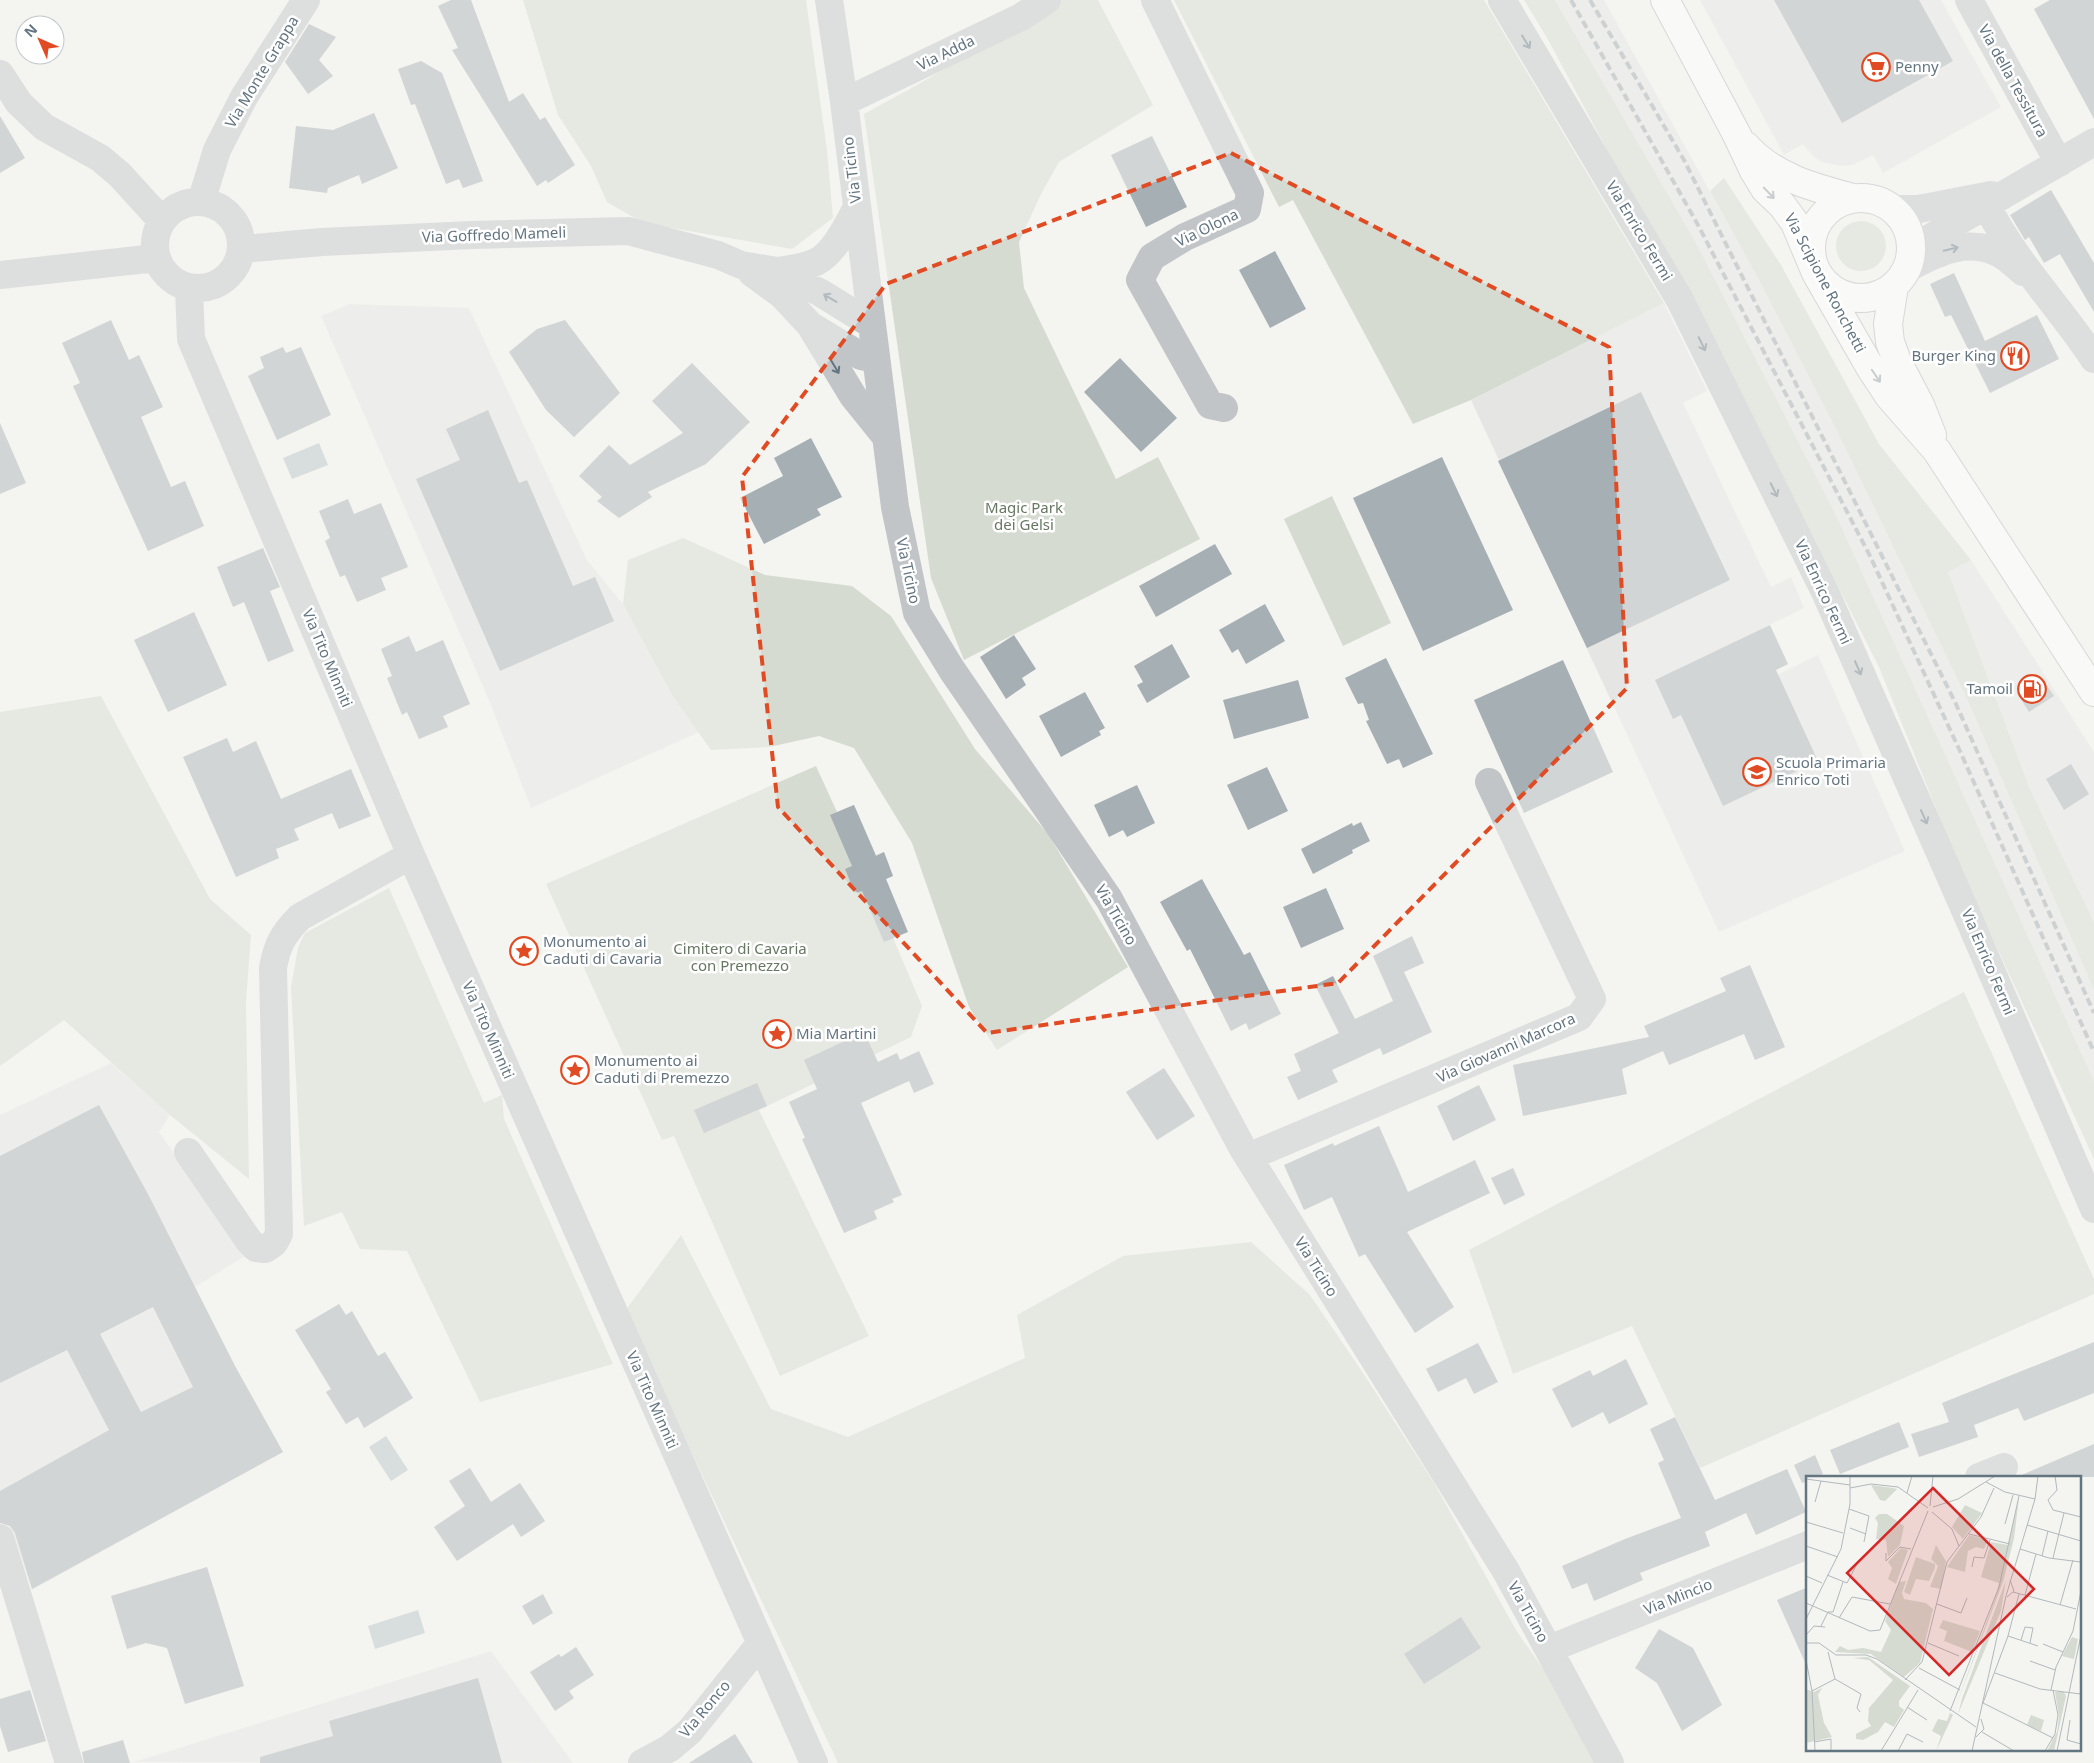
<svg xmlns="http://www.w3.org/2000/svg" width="2094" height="1763" viewBox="0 0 2094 1763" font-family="'Noto Sans',sans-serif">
	<rect width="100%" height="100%" fill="#f4f4f0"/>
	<path fill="#e5e6e4" d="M1555 0H1604L1759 280 1837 431 1967 699 2094 990V1081L1834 511 1695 241Z
		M1700 0H1941L2001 107 1883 173 1873 155 1852 165 1841 166 1821 162 1812 155 1803 144 1784 155Z
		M1664 303 1707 391 1683 403 1771 587 1791 577 1804 608 1717 651 1739 693 1818 655 1905 851 1719 932 1471 400Z
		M350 304 469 308 587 560 623 604 672 695 699 732 531 808 491 705 321 316Z
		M1971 560 2094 752V922L2030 789 1948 572Z
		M111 1063 170 1115 159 1132 245 1256 195 1287 235 1366 283 1452 32 1590 0 1500V1115Z
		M491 1651 573 1763 134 1762Z"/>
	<path fill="#d5dbd1" d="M523 0H806L827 150 833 218 792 249 643 223 607 202 591 166 558 115Z
		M1062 0H1098L1153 105 1059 162 1041 194 1019 242 1024 288 1116 479 1158 457 1200 539 964 660 931 578 864 114 917 85Z
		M1174 0H1484L1664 303 1471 400 1413 424 1293 200 1279 207Z
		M1524 0H1555L1695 241 1834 511 2094 1081V1159L1956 858 1879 667 1776 464 1546 36Z
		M1724 178 1781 265 1879 444 1971 560 1948 572 2030 789 2094 922V990L1967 699 1837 431 1759 280 1710 191Z
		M1836 246a25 25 0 1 1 50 0a25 25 0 1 1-50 0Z
		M1332 496 1391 623 1343 646 1284 519Z
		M683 538 765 575 852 586 891 616 975 749 1048 834 1128 967 997 1050 969 1007 912 843 854 748 819 736 769 747 711 750 672 695 623 604 628 560Z
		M101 696 210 899 251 935 246 1002 249 1179 170 1115 64 1020 0 1066V712Z
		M816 766 837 812 854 805 876 855 884 852 893 876 886 879 893 938 922 1006 911 1037 759 1110 869 1336 780 1376 674 1136 662 1140 546 884Z
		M389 888 484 1103 502 1095 504 1119 613 1364 480 1402 407 1251 360 1249 342 1212 304 1226 291 987 298 948 305 933Z
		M1964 992 2094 1279V1294L1700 1468 1632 1326 1513 1374 1469 1250Z
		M681 1235 771 1409 848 1437 1025 1358 1017 1315 1123 1256 1251 1242 1310 1295 1365 1376 1434 1483 1516 1630 1557 1689 1599 1763H838L625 1311Z"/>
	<path fill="#b7c4c7" d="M319 443 328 465 292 479 283 458Z
		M386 1436 408 1470 391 1481 369 1447Z
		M418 1610 425 1633 375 1649 368 1626Z"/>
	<path fill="#a6afb3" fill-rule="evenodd" d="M451 0H471L509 102 523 93 540 120 545 117 575 165 548 183 546 180 537 186 452 50 458 48 438 6Z
		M1774 0H1919L1953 61 1842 123Z
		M2050 0H2094V119L2034 9Z
		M309 24 336 37 319 60 333 76 308 94 285 62Z
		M421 61 442 73 483 181 463 188 459 179 446 184 415 104 411 105 398 69Z
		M374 113 398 168 362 184 359 175 328 188 327 193 289 188 296 126 333 130Z
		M0 116 25 158 0 173Z
		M1152 136 1187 207 1146 227 1111 155Z
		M2051 190 2094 263V312L2060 254 2044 263 2029 237 2025 240 2010 215Z
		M1275 251 1306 309 1270 328 1239 270Z
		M1954 273 1985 341 2037 315 2059 359 1990 393 1951 315 1945 317 1930 284Z
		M111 320 129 360 139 355 163 407 141 417 171 487 185 481 204 526 148 551 73 386 80 383 62 343Z
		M565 320 620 393 574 437 546 410 509 352 537 329Z
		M283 347 286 353 301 347 331 415 277 440 248 376 264 368 260 357Z
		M1120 358 1177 418 1141 452 1084 392Z
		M692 363 750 422 706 464 648 492 652 497 619 518 597 501 602 497 579 476 609 445 630 465 683 433 652 401Z
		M1641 392 1730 580 1587 648 1498 461Z
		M488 410 519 483 527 480 573 586 595 577 614 621 500 671 416 479 460 460 446 429Z
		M0 423 26 483 0 494Z
		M811 438 842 497 817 509 821 515 764 544 740 498 783 476 774 458Z
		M1442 457 1513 610 1423 651 1353 498Z
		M348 499 354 514 381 503 408 567 381 578 386 590 357 602 345 575 340 577 325 541 330 538 319 511Z
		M1215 544 1232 574 1156 617 1139 586Z
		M263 548 280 587 270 591 294 651 268 662 244 602 233 607 217 567Z
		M1265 604 1285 641 1246 664 1238 649 1232 653 1219 630Z
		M194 612 227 685 168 712 134 640Z
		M1770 625 1788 664 1776 670 1818 761 1723 806 1681 715 1673 719 1655 680Z
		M1014 635 1036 669 1022 678 1026 685 1006 699 980 657Z
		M409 636 416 652 443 640 470 704 443 716 448 727 419 739 407 712 402 715 387 678 392 676 381 649Z
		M1172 644 1190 677 1147 703 1137 685 1143 682 1134 666Z
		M1386 658 1433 754 1403 768 1399 759 1387 764 1366 721 1369 720 1363 703 1358 704 1345 678Z
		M1563 660 1613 772 1524 813 1474 700Z
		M2041 677 2054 696 2029 712 2017 693Z
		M1298 680 1309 718 1234 739 1223 700Z
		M1085 692 1105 728 1099 731 1101 735 1061 757 1039 716Z
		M227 738 233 752 256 741 281 799 351 769 371 816 339 829 332 813 294 829 299 840 276 849 279 858 236 877 183 757Z
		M2071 764 2089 794 2064 810 2046 779Z
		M1267 767 1288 811 1248 830 1227 785Z
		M1137 785 1155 823 1127 837 1123 830 1109 837 1094 805Z
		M854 805 876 856 884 852 893 876 886 879 908 932 884 942 862 891 855 893 845 869 852 866 830 815Z
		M1361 822 1370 841 1352 850 1353 853 1313 874 1301 849 1352 823 1353 826Z
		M1202 879 1244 955 1250 952 1281 1014 1249 1030 1246 1023 1231 1031 1190 949 1187 951 1160 902Z
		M1326 888 1344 929 1301 948 1283 907Z
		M1412 936 1424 963 1404 972 1432 1032 1383 1055 1380 1048 1332 1070 1338 1082 1298 1100 1287 1077 1301 1071 1294 1054 1339 1033 1315 985 1333 976 1355 1019 1393 1001 1373 956Z
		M1750 965 1785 1047 1755 1060 1744 1034 1669 1065 1663 1051 1622 1069 1627 1094 1523 1116 1513 1065 1649 1037 1644 1026 1726 991 1720 978Z
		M864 1032 878 1062 897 1053 900 1060 919 1051 934 1084 914 1093 909 1081 861 1103 902 1195 892 1199 894 1202 874 1211 877 1219 844 1233 802 1139 805 1138 789 1102 817 1089 804 1060Z
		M1164 1068 1195 1116 1157 1140 1126 1092Z
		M757 1083 767 1106 704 1133 694 1110Z
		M1479 1085 1496 1120 1453 1141 1437 1106Z
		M99 1105 149 1196 235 1366 283 1452 32 1589 15 1533 10 1526 0 1523V1491L109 1430 67 1350 0 1383V1156ZM153 1307 193 1387 141 1412 100 1334Z
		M1379 1126 1408 1192 1475 1160 1490 1193 1407 1232 1454 1307 1415 1333 1365 1254 1359 1257 1332 1197 1304 1210 1284 1165 1333 1143 1334 1146Z
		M1513 1168 1525 1195 1504 1205 1491 1178Z
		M339 1304 346 1315 352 1311 378 1356 385 1352 413 1398 364 1428 358 1417 346 1424 326 1392 331 1389 295 1330Z
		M2094 1342V1393L2024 1421 2018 1408 1974 1425 1978 1437 1919 1457 1911 1434 1949 1422 1942 1403Z
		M1478 1343 1498 1382 1474 1394 1466 1378 1438 1392 1426 1369Z
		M1626 1359 1648 1404 1609 1424 1603 1412 1572 1428 1552 1389 1590 1370 1593 1376Z
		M1675 1417 1715 1500 1787 1469 1806 1512 1756 1535 1746 1513 1705 1532 1710 1546 1640 1573 1643 1580 1594 1601 1587 1583 1572 1589 1562 1566 1625 1539 1681 1518 1658 1463 1664 1460 1650 1429Z
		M1899 1422 1909 1447 1840 1474 1830 1450Z
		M2094 1444V1477H2017Z
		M1815 1455 1823 1474 1816 1477H1808V1481L1802 1483 1794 1465Z
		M470 1468 491 1502 520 1483 545 1521 521 1537 513 1524 457 1561 434 1527 465 1506 449 1481Z
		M207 1567 244 1686 185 1704 167 1648 146 1643 127 1649 111 1596Z
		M1808 1587V1669L1777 1600Z
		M543 1594 553 1613 533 1625 522 1606Z
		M1461 1617 1481 1648 1424 1684 1404 1654Z
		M1659 1629 1693 1648 1722 1705 1682 1731 1657 1683 1635 1668Z
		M576 1647 594 1675 569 1691 574 1698 555 1711 530 1672 559 1654 561 1657Z
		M478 1678 502 1763H260V1757L333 1736 329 1721Z
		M30 1690 46 1741 8 1752 0 1726V1699Z
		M735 1734 753 1763H689Z
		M123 1740 130 1763H84L82 1752Z"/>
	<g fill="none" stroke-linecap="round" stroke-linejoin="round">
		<defs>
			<path id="major" d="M1665 0 1737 135 1754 171 1765 189 1782 205 1795 223 1816 273 1870 367 1889 396 1937 451 2094 692
				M1746 146C1773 177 1815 188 1853 198
				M1811 248a50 50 0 1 1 100 0a50 50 0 1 1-100 0Z
				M1894 286 1888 324 1890 342 1897 361 1920 405 1932 435"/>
		</defs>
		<use href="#major" stroke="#b2b7ba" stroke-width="30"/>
		<path stroke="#c1c5c8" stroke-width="28" d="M829 0 844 102 895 507 917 613 952 670 1109 899 1242 1147 1506 1571 1610 1763
			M1155 0 1250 193 1247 209 1185 237 1152 257 1140 280 1210 405 1224 408
			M1502 0 1680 300 1826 594 1969 919 2094 1209
			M1969 0 2059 163
			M0 74 19 103 44 127 100 158 120 175 162 221
			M844 102 1021 17 1047 0
			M155 245a43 43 0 1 1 86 0a43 43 0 1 1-86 0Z
			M201 202 217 150 244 97 306 0
			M1987 206C2015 262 2060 307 2094 359
			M1892 209H1919L1991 195
			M242 249 322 242 472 235 628 231 718 255 741 265 777 271 821 293 871 324
			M1911 249 2094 142
			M1907 269C1937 252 1972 235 2005 257 2011 261 2017 267 2023 272
			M777 271C790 269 804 268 816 262 834 253 847 226 856 209
			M752 273 782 295 810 325 853 396 886 437
			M0 275 156 258
			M189 289 191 339 411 855 814 1763
			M813 327 861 356 876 359
			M188 1152 249 1241 256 1248 265 1249 274 1243 279 1234 273 968C277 945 283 934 300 917L411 855
			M1248 1157 1579 1017 1592 999 1489 782
			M1979 1477 2004 1467
			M0 1538 69 1763
			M1549 1649 1808 1545
			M642 1763 670 1748 690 1731 760 1644"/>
		<use href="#major" stroke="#fff" stroke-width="28"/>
		<path stroke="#a0a7ab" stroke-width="4" stroke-dasharray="8 4" stroke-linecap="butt" d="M1571 0 1698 225 1870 556 1959 749 2094 1052
			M1590 0 1684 160 1955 702 2094 1013"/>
	</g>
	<defs><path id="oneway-shaft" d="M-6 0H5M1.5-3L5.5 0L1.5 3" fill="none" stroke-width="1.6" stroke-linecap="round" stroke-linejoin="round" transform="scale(1.25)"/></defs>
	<g stroke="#637581">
		<use href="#oneway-shaft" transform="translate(1526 42) rotate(59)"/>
		<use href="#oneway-shaft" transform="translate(1951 249) rotate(-14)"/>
		<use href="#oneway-shaft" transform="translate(830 298) rotate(-149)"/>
		<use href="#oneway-shaft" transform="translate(1702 344) rotate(64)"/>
		<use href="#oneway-shaft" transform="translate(835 367) rotate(59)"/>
		<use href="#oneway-shaft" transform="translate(1774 490) rotate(64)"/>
		<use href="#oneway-shaft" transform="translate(1858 668) rotate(66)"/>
		<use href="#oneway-shaft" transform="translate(1924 817) rotate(66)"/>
	</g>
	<g stroke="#929ea7">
		<use href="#oneway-shaft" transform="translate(1769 193) rotate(46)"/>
		<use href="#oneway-shaft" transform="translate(1876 376) rotate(56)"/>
	</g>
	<path d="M0 0H2094V1763H0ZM1231 153 1609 347 1627 688 1338 983 987 1033 778 807 742 477 886 284Z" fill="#f4f4f0" fill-opacity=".55" fill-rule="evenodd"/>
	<path fill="none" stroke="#e14b24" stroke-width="4" stroke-dasharray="10 6" stroke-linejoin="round" d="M1231 153 1609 347 1627 688 1338 983 987 1033 778 807 742 477 886 284Z"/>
	<defs>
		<symbol id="supermarket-ring" viewBox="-11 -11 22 22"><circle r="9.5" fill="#fff" stroke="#e14b24" stroke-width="1.5"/><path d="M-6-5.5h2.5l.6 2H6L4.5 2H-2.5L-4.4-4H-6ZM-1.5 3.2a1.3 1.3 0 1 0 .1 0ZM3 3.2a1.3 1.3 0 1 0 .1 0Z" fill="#e14b24"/></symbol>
		<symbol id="restaurant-ring" viewBox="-11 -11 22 22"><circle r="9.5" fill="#fff" stroke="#e14b24" stroke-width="1.5"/><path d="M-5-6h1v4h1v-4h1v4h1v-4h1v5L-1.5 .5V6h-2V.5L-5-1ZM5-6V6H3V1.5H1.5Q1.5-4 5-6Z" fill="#e14b24"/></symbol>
		<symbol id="fuel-ring" viewBox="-11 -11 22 22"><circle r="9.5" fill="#fff" stroke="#e14b24" stroke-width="1.5"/><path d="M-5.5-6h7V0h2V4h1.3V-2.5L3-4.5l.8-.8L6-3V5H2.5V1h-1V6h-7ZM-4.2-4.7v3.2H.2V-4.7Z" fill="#e14b24"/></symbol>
		<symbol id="school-ring" viewBox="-11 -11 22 22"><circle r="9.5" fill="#fff" stroke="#e14b24" stroke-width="1.5"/><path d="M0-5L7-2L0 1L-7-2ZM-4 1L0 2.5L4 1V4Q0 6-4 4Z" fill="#e14b24"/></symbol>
		<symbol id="sight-ring" viewBox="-11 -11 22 22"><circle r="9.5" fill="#fff" stroke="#e14b24" stroke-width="1.5"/><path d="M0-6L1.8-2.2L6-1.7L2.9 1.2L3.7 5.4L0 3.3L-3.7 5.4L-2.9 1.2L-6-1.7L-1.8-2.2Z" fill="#e14b24"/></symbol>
	</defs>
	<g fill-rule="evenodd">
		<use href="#supermarket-ring" x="1860" y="51" width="32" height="32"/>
		<use href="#restaurant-ring" x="1999" y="340" width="32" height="32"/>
		<use href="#fuel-ring" x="2016" y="673" width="32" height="32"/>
		<use href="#school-ring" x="1741" y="756" width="32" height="32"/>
		<use href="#sight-ring" x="508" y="935" width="32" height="32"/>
		<use href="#sight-ring" x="761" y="1018" width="32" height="32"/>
		<use href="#sight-ring" x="559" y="1054" width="32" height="32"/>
	</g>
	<g text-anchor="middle" stroke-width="5" stroke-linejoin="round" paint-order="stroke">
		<g font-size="15" fill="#637581" stroke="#fff">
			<text transform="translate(946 53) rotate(-26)" y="5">Via Adda</text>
			<text transform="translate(262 72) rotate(-59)" y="5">Via Monte Grappa</text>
			<text transform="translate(2013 81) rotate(61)" y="5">Via della Tessitura</text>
			<text transform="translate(852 170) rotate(-97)" y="5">Via Ticino</text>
			<text transform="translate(1207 228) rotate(-26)" y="5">Via Olona</text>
			<text transform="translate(1639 231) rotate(59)" y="5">Via Enrico Fermi</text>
			<text transform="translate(494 235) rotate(-2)" y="5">Via Goffredo Mameli</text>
			<text transform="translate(1825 283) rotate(62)" y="5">Via Scipione Ronchetti</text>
			<text transform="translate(908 571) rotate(78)" y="5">Via Ticino</text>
			<text transform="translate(1823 592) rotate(65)" y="5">Via Enrico Fermi</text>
			<text transform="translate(327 658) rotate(67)" y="5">Via Tito Minniti</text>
			<text transform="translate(1116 915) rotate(60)" y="5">Via Ticino</text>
			<text transform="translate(1988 962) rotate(67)" y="5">Via Enrico Fermi</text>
			<text transform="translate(488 1030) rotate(66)" y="5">Via Tito Minniti</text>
			<text transform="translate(1506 1048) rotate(-24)" y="5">Via Giovanni Marcora</text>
			<text transform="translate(1316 1267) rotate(58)" y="5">Via Ticino</text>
			<text transform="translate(652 1400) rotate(66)" y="5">Via Tito Minniti</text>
			<text transform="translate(1678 1597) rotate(-22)" y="5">Via Mincio</text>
			<text transform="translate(1528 1612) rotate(61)" y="5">Via Ticino</text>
			<text transform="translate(705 1709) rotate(-50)" y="5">Via Ronco</text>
		</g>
		<g font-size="15" fill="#637581" stroke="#fff" text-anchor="start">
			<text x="1895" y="72">Penny</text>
			<text x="1996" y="361" text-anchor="end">Burger King</text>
			<text x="2013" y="694" text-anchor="end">Tamoil</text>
			<text x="1776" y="768">Scuola Primaria<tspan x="1776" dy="17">Enrico Toti</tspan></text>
			<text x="543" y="947">Monumento ai<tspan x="543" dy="17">Caduti di Cavaria</tspan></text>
			<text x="796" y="1039">Mia Martini</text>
			<text x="594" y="1066">Monumento ai<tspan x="594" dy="17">Caduti di Premezzo</tspan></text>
		</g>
		<g font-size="15" fill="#677862" stroke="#fff">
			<text x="1024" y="513">Magic Park<tspan x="1024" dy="17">dei Gelsi</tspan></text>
			<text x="740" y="954">Cimitero di Cavaria<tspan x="740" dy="17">con Premezzo</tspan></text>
		</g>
	</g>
	<g transform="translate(1806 1476)">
		<rect width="275" height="275" fill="#f4f4f0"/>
		<path d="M65 9 87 12 91 13 79 25 74 24ZM213 22 208 62 197 106 148 235 190 120ZM159 29 176 37 157 63 146 51ZM73 38H81L98 50 94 69 82 81 80 64 70 63 72 47 69 42ZM163 59 182 64 178 73 170 71 162 75 159 96 141 91ZM185 66 202 69 193 107 175 101ZM130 69 140 85 135 113 124 111 132 90 125 83ZM95 72 102 74 90 108 82 103 86 92 82 86ZM110 81 129 88V92L123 105 110 103 104 119 98 116ZM200 104 195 135 152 238 156 223ZM100 105 96 117 98 123 120 127 127 133 114 187 98 201 65 178 29 176 34 170 42 174 57 172 75 176 85 154 79 145 93 106ZM137 144 174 155 166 176 138 165 141 155 133 152ZM266 161 272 163 268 183 256 180ZM62 181 104 210 93 225V230L98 234 88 251 79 246 72 256 57 264 50 263V258L65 250 62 245 63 232 87 204 63 184 47 182ZM16 212 12 219 18 247 26 261 0 267V213L8 216ZM249 216H258L260 220 248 275H241L251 256 253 240ZM144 237 147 239 130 275 135 260 126 255 132 243 141 245ZM225 239 238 244 235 255 221 249Z" fill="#d5dbd1"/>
		<path fill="none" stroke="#b1b9bd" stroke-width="1" d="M0 3 44 9M180 6 199 16 229 23M44 12 65 8 92 11 122 32M101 17 106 0M242 24 247 34 275 41M242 24 251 14 249 0M9 26 15 5M124 30 127 0M127 31 152 23 189 0M43 33 63 40 58 66M126 36 146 53 153 70M0 46 37 57M199 48 207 19M221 49 275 65M44 52 60 58M163 58 204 68M0 70 32 81M214 73 243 82 275 86M80 77V85L94 71 105 73M236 80 242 55M247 82 258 37M166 91 168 81 178 82 184 64M21 99 41 107 52 86M0 100 16 107M207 116 270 133M213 118 202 160 177 227 247 262M219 119 230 78M201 121 208 115 204 104M0 127 64 155 74 154 122 35M131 128 155 137 161 122M254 129 267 84M33 142 46 121 84 128M0 143 35 73 44 28V0M15 150 22 136H27L37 106M0 159 8 150 19 151M202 160 232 170M215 164 219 151 227 152 224 167M0 167H13L30 179H60L71 183 170 251M122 167 153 180M237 168 257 176M22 176 29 203 55 218 51 232 54 236M0 184 6 215 9 275M224 185 249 194M113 192 154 214M189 197 234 213 275 218M99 204 116 186 141 86 175 41 188 12M245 214 250 191 267 155 275 115M6 215 29 203M101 231 121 244M144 235 193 111 213 20M264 244 261 264 275 268M176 256 208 275M170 261 178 253 175 243M8 266 25 263V275M75 275 112 214M92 275 101 258 117 266M166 275 200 120 229 23 232 0M239 275 249 258 252 239 247 214M251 275 275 159"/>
		<path fill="#d62828" fill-opacity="0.15" stroke="#d62828" stroke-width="2.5" d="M127 12 228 113 143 199 41 97Z"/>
		<rect width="275" height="275" fill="none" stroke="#637581" stroke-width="2.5"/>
	</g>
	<g transform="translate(40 40) rotate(315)"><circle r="24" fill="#ffffff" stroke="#c1c8cd"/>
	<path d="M0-4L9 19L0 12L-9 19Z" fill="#e14b24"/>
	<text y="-8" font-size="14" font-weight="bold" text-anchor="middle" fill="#637581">N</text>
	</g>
</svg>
